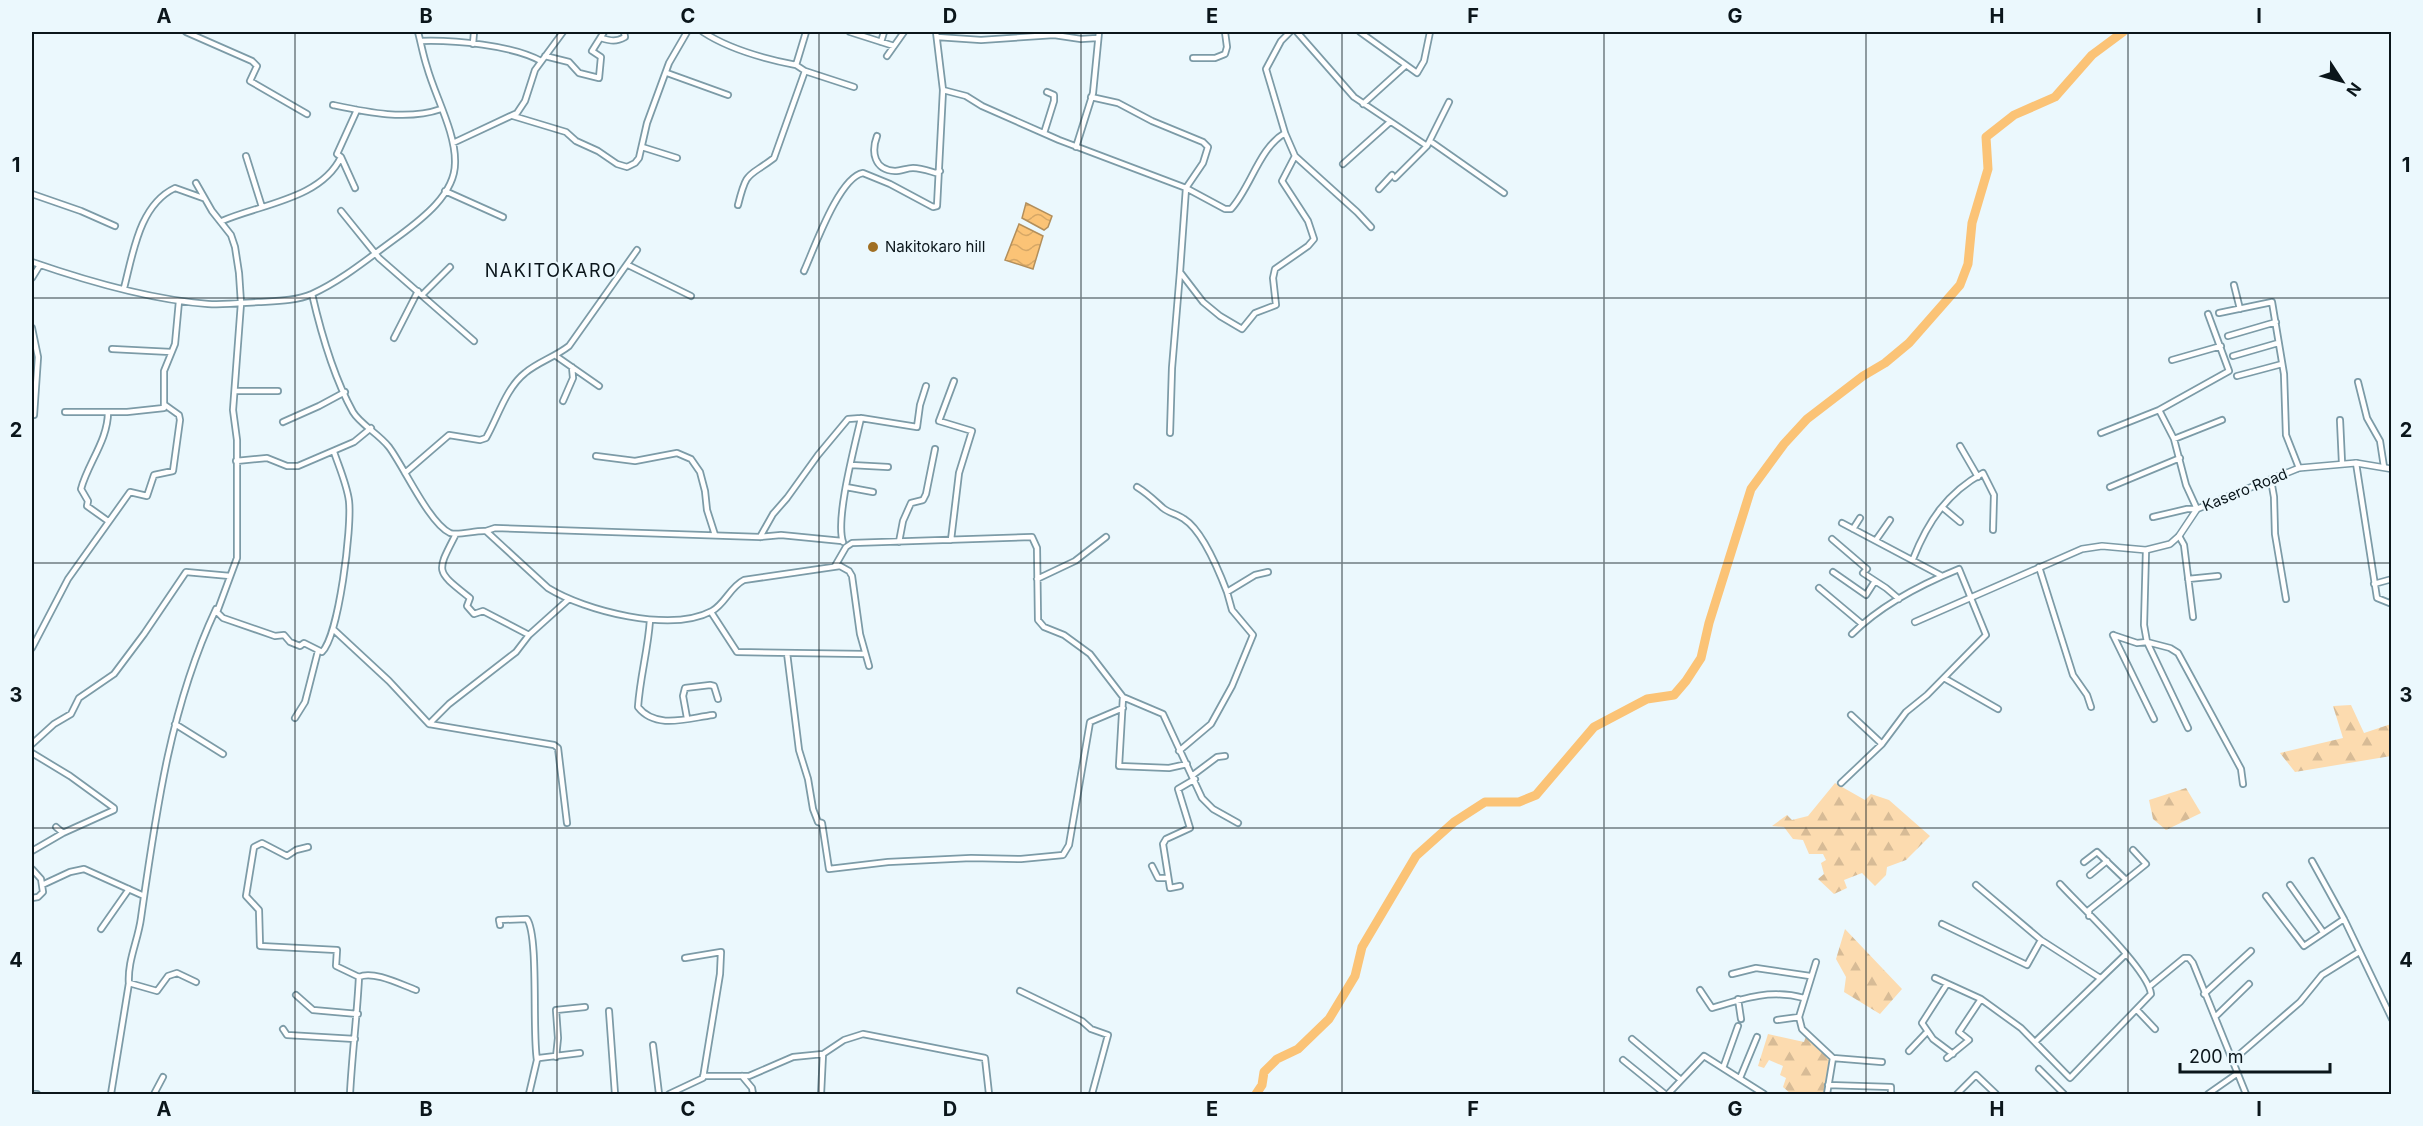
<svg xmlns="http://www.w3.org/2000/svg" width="2423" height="1126" viewBox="0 0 2423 1126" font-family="Inter,sans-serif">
	<defs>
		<pattern id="forest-firs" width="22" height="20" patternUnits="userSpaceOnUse" patternTransform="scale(1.5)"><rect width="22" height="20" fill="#fcdbaf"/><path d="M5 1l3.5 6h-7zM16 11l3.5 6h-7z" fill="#d7bb96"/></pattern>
		<pattern id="water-waves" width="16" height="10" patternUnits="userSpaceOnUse" patternTransform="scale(1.5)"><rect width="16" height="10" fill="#fbc376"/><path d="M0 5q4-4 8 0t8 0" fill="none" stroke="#d6a766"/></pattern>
	</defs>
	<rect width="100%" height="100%" fill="#ebf8fd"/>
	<path fill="url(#forest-firs)" d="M2351 705 2364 733 2391 724V756L2295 772 2280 753 2343 738 2333 706Z
		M1835 783 1865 800 1871 794 1889 800 1930 836 1906 860 1887 867 1886 875 1875 886 1862 873 1844 880 1847 888 1834 894 1818 879 1824 874 1821 863 1826 860 1823 854H1809L1803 840 1793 839 1784 827 1772 826 1787 815 1792 820 1808 816Z
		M2186 788 2201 813 2166 830 2153 819 2149 800Z
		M1845 929 1902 989 1880 1014 1844 992 1846 977 1836 959Z
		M1768 1034 1804 1042 1806 1036 1820 1049 1833 1052 1826 1094H1791L1783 1087 1786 1078 1780 1075 1783 1066 1769 1060 1764 1068 1758 1066Z"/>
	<path fill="url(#water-waves)" stroke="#b38f5b" stroke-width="1.5" d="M1026 203 1052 216 1048 227 1044 230 1022 218Z
		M1019 224 1043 236 1033 269 1005 260Z"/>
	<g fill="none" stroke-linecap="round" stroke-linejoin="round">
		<path stroke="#fbc376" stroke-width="9" d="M1256 1094 1262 1085 1264 1072 1277 1059 1298 1049 1329 1019 1355 976 1362 947 1416 856 1454 822 1485 802H1519L1536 795 1594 727 1647 699 1674 695 1686 681 1701 658 1709 623 1751 489 1784 444 1807 419 1863 376 1885 363 1909 343 1960 285 1968 264 1972 223 1988 169 1986 137 2014 115 2055 97 2092 55 2123 32"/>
		<defs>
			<path id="minor" d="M186 32 252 61 257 66 250 81 307 114
				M703 32C729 49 765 59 796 65L806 32
				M850 32 894 46
				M1297 32 1354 97 1427 146
				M1360 32 1417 73 1424 61 1430 32
				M937 37 981 40 1054 35 1081 39 1097 38
				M601 38C611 41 616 42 625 37L624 32
				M421 41C454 40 512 45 541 61
				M881 42 884 32
				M473 44 474 32
				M545 56 569 62 579 73 599 78 601 57 592 51 604 32
				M887 56 904 32
				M1193 58H1215L1225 54 1227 47 1225 32
				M796 65 805 71 854 87
				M667 73 728 95
				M943 90 966 96 982 106 1059 140 1186 188 1225 209H1231C1251 187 1259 148 1285 133L1266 69 1281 41 1290 32
				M1091 97 1118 103 1152 121 1203 142 1208 147 1203 163 1186 188 1180 272
				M1363 104 1405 66
				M333 105C366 112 407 121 441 109
				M513 116 566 132 576 141 598 151 617 164 627 167 635 163 639 158 647 123 669 63 687 32
				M1044 133 1054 101V95L1047 92
				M1285 133 1295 156 1357 212 1371 227
				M877 136C871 152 874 170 895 171 901 171 907 168 913 168 921 168 929 171 936 173L940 171
				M1430 141 1504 193
				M453 143 517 113 525 101 535 70 563 32
				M642 147 677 158
				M1076 147 1093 93 1099 32
				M246 156 262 207
				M1343 164 1390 122
				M1395 178 1427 146 1449 102
				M196 183 212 211 231 235 235 247 239 273 241 303 233 410 237 440V558L217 612 223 618 275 636 284 635 290 642 300 646 304 643 322 652C339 635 352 527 349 501 347 485 339 467 334 452
				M355 188 341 157 337 154 357 110
				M1379 189 1392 175
				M445 191 503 217
				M32 194 81 211 115 226
				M738 205C747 169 748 178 774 158L805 71
				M341 211 379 258 474 341
				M222 221C261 204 321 199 341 157
				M32 262C84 280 153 300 208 304 225 305 242 303 258 302 276 301 296 301 312 294 343 280 371 256 399 236 422 219 455 194 455 163 456 133 435 96 427 67 423 55 421 43 418 32
				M628 265 691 296
				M804 271C814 249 839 177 863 173L890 184 933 207 937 206 943 90 936 32
				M32 278 40 265
				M2234 285 2240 309
				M124 288C133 254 139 205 175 188L203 198
				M312 294C321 333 333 376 353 412 360 424 379 434 389 447 404 467 429 523 450 533 458 536 476 530 486 531L548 588C585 611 671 633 712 611 725 604 730 587 744 580L840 566 849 571 852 576 860 634 869 666
				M422 295 450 267
				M2219 313 2272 302 2284 374 2286 435 2299 468
				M32 328 38 357 34 415
				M2228 336 2276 322
				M394 338 418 291
				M112 349 171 352
				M556 356 599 386
				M2233 356 2278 343
				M2172 360 2221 346
				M2237 376 2282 364
				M2358 382 2367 418 2380 441 2384 467
				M235 391H278
				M563 401 573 378 572 367
				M65 412H127L164 408V371L175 344 179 301
				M2340 420 2342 463
				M283 422 319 406 345 392
				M1170 433 1172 368 1180 272 1203 302 1220 316 1242 329 1255 313 1276 305 1273 278 1275 269 1308 246 1314 239 1308 221 1282 181 1295 156
				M2101 433 2159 410 2229 371 2208 314
				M2174 439 2222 420
				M1960 446 1978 477
				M596 456 635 461 677 453 691 459 700 472 705 491 707 510 715 535
				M236 461 267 458 287 466H298L354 442 371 428
				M2356 463 2377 598 2392 604
				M851 465 888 467
				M405 473 449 435 480 440 486 438C498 417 506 388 525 373 538 362 555 357 569 346L637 250
				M2271 480 2274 497 2275 534 2286 599
				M846 487 873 492
				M1137 487C1147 493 1154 500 1163 508 1169 513 1177 514 1184 519 1203 531 1219 571 1227 592L1255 575 1268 572
				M2110 487 2180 458
				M1942 507 1960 522
				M2153 517 2187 509H2197L2186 485 2174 439 2159 410
				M108 521 87 506 88 501 81 489C88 463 108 440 108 412
				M1842 523 1942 576
				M1853 529 1860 518
				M486 531 495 528 760 537 781 535 842 541
				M456 534C436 573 435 570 470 598L467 606 474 614 483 611 529 635
				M2179 536 2184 545 2193 617
				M760 537 773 514 787 498 818 455 848 419 861 418 917 427 920 405 926 386
				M1832 539 1867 569 1863 573 1886 588 1899 599
				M951 540 959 473 972 431 939 421 954 381
				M1876 540 1890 520
				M843 542C835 519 855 445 861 418
				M899 542 903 521 911 503 923 500 926 494 935 449
				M2146 550 2144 625 2147 642 2188 728
				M1913 559C1928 521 1947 493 1983 473L1994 495 1993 530
				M835 566 846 547 852 543 1032 537 1037 548 1038 620 1044 627 1064 635 1090 654 1123 697 1163 714 1202 798 1213 809 1238 823
				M2039 567 2073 675 2087 695 2091 707
				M1833 572 1866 595 1875 581
				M1037 579 1075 561 1106 537
				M2188 579 2218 576
				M2374 584 2392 579
				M1819 588 1862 624
				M711 612 737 652 864 654
				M650 620C648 650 640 677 638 707 656 730 688 718 713 715
				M333 629 389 681 429 724 554 745 558 748 567 823
				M2113 635 2137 643 2147 642 2170 648 2178 653 2241 769 2243 784
				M2113 635 2154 719
				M32 648 68 579 130 492 147 496 154 475 173 471 180 420 179 415 165 405
				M787 653 799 750 808 779 813 809 818 822 822 823 829 869 888 862 971 858 1021 859 1063 855 1069 845 1090 722 1123 708
				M1944 678 1998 709
				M1123 697 1119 766 1169 768 1187 764
				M1851 715 1882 744
				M295 718 305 702 318 651
				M687 718 683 696 685 688 710 685 714 686 718 699
				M175 724 223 754
				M429 724 449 704 516 652 529 635 569 599
				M32 744 54 724 71 714 79 698 114 674 144 634 186 572 230 576
				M1179 751 1211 724 1232 686 1253 635 1232 610 1227 592
				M32 753 70 776 114 808V810L63 833 32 851
				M1193 775 1217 757 1225 756
				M1841 783 1882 744 1906 712 1927 695 1986 635 1959 569C1922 584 1881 605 1852 634
				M56 827 63 833
				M308 847 296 850 287 856 262 843 254 847 246 896 259 910 260 946 337 950 336 966 359 977
				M2312 861 2344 919 2392 1019
				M2084 862 2097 852 2126 880
				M1152 866 1158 878H1168
				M32 869 41 879 43 892 38 897 32 898
				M2090 875 2107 861
				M42 885 70 872 84 869 144 896
				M1976 885 2041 940 2100 978
				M2290 885 2323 932
				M1180 886 1170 888 1163 844 1166 839 1190 828 1178 789 1195 779
				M2266 896 2304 946 2344 919
				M2089 916V910L2146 864 2133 850
				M1942 924 2027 965 2041 940
				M500 925 499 920 527 919C539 936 532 1031 537 1060
				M101 929 129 889
				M1816 962 1799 1017 1802 1029 1833 1058 1882 1062
				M1732 974 1756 968 1810 976
				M1935 978 1981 999 2021 1028 2070 1078 2151 994C2148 969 2080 906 2060 884
				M1947 984 1922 1023 1933 1039 1953 1054
				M129 985C127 961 138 941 141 918 156 812 170 707 216 609
				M2150 986 2184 958H2189L2193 963 2246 1094
				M1700 990 1712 1008C1744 998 1771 989 1804 998
				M1020 991 1082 1021 1091 1029 1108 1035 1092 1094
				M2204 994 2251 951
				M296 995 313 1010 358 1014
				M1738 999 1741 1019
				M2137 1010 2155 1029
				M609 1011 615 1094
				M2215 1017 2249 984
				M1777 1020 1799 1017
				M283 1029 287 1035 355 1039
				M1632 1039 1681 1080
				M2035 1042 2126 954
				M653 1045 659 1094
				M1909 1051 1927 1032
				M823 1054 844 1040 863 1034 985 1058 989 1094
				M556 1057 558 1038 556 1010 585 1007
				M1947 1058 1969 1040 1959 1032 1981 999
				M1623 1060 1665 1094
				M2233 1060 2300 1002 2322 975 2359 952
				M1723 1068 1738 1026
				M2039 1069 2064 1094
				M703 1076H749L793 1057 823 1054 821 1094
				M742 1076 752 1088 753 1094
				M1740 1078 1757 1037
				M1828 1085 1891 1087V1094
				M32 1094H37
				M111 1094 129 983 157 991 168 976 177 973 196 982
				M154 1094 163 1077
				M350 1094C352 1055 357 1017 359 977 373 970 402 985 416 990
				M529 1094 537 1060 539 1058 580 1053
				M669 1094 703 1078 720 974 721 952 685 958
				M1668 1094 1704 1056 1764 1094
				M1827 1094 1833 1058
				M1957 1094 1976 1075 1996 1094
				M2208 1094 2238 1073"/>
			<path id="tertiary" d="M1915 622 2082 549 2102 546 2146 550 2170 544 2179 536 2197 509 2299 468 2356 463 2392 469"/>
		</defs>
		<use href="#minor" stroke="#7c9ba7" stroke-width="8"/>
		<use href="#tertiary" stroke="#7c9ba7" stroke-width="8"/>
		<use href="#minor" stroke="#fff" stroke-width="4.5"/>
		<use href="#tertiary" stroke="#fff" stroke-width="5"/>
	</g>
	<path fill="none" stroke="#0b161b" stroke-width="1.5" stroke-opacity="0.55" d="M295 32V1094M557 32V1094M819 32V1094M1081 32V1094M1342 32V1094M1604 32V1094M1866 32V1094M2128 32V1094M32 298H2392M32 563H2392M32 828H2392"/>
	<circle fill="#a06f23" stroke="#ebf8fd" stroke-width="2" cx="873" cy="247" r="6"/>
	<g text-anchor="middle" stroke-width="4.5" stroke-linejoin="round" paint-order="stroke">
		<g font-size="15" fill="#0b161b" stroke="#ebf8fd" text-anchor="start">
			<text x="885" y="252">Nakitokaro hill</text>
		</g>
		<g font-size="15" fill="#0b161b" stroke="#ebf8fd">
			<text transform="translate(2245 490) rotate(-22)" y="5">Kasero Road</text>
		</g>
		<g font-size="18" letter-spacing="1.5" fill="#0b161b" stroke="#ebf8fd">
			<text x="551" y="277">NAKITOKARO</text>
		</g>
	</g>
	<rect width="2423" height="1126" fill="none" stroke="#ebf8fd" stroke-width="66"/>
	<g transform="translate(2342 81) rotate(126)" stroke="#ebf8fd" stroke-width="4.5" paint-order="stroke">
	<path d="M0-4.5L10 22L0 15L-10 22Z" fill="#0b161b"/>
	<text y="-9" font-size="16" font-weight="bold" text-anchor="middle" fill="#0b161b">N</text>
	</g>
	<path d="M2180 1063v9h150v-9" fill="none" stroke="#0b161b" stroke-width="3"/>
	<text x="2189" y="1063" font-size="18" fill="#0b161b" stroke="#ebf8fd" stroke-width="4.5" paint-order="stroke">200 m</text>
	<rect x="33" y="33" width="2357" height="1060" fill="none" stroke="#0b161b" stroke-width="2"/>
	<g font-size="20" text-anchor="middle" font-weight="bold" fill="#0b161b">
		<text x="164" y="23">A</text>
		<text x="426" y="23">B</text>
		<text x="688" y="23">C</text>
		<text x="950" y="23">D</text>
		<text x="1212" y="23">E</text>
		<text x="1473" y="23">F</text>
		<text x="1735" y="23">G</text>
		<text x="1997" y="23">H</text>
		<text x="2259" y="23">I</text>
		<text x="16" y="172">1</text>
		<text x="2406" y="172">1</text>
		<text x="16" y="437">2</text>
		<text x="2406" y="437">2</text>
		<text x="16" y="702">3</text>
		<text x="2406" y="702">3</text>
		<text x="16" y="967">4</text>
		<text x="2406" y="967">4</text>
		<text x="164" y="1116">A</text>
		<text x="426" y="1116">B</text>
		<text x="688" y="1116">C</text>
		<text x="950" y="1116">D</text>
		<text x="1212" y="1116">E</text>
		<text x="1473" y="1116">F</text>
		<text x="1735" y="1116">G</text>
		<text x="1997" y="1116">H</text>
		<text x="2259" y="1116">I</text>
	</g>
</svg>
